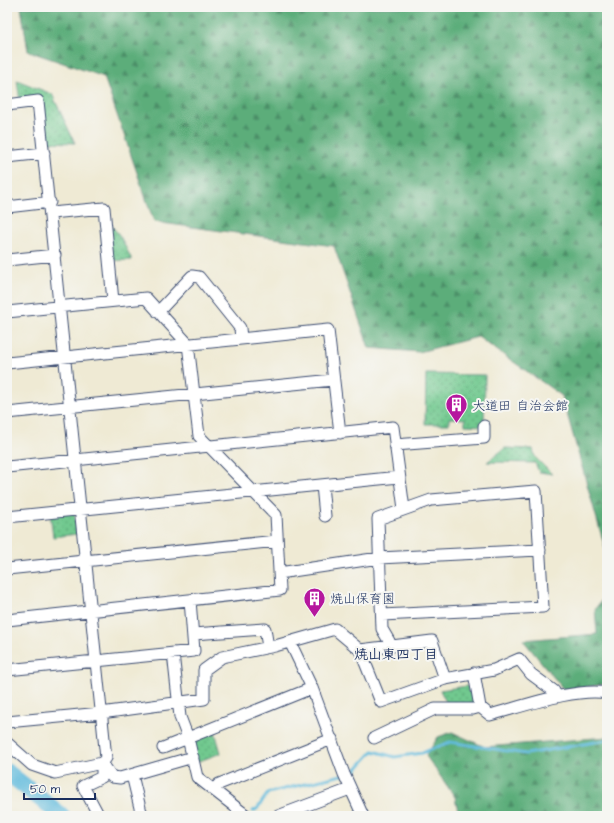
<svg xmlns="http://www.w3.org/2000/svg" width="614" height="823" viewBox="0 0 614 823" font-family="'Architects Daughter','Klee One',sans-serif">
	<defs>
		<pattern id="forest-firs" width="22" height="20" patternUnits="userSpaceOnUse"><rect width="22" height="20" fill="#5cad7a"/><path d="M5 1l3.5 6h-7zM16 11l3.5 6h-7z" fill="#4b8d67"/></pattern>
		<pattern id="park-dots" width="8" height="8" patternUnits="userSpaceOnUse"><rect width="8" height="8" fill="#71c98f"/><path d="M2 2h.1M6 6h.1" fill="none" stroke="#5ca478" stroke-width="1.8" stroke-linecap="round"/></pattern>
	</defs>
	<rect width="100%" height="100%" fill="#f6f6f2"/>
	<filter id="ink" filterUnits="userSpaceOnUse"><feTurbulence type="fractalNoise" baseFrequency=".025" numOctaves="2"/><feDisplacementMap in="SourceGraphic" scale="8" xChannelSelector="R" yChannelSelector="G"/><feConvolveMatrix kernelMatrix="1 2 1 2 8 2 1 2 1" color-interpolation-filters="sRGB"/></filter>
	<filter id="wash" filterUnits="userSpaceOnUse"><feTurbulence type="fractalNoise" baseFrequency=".012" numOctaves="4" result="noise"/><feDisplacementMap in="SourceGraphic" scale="16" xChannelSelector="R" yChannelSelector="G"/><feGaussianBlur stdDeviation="0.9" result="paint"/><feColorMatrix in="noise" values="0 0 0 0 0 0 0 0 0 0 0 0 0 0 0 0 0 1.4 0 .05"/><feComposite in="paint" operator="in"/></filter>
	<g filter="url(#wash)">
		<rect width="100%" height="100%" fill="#efead4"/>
		<path fill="url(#forest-firs)" stroke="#3c6e6c" d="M21 7H607V555L562 396 478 337 419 352 369 348 334 246 154 222 104 77 28 51Z
			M607 593V684L564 690 523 640 597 634 595 609Z
			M452 732 485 747 607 737V816H459L455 797 426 756 438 737Z"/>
		<path fill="url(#park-dots)" stroke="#467c76" d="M17 80 52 94 75 143 43 142 38 102 20 103Z
			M106 219 120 236 132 260 109 261Z
			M426 374 485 375 484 426 465 425V419L449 418V424H425Z
			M505 448 533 449 535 457 552 474 539 472 535 463 487 462Z
			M74 510 77 534 53 537 50 513Z
			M467 686 471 691 477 704 448 706 440 690Z
			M214 728 221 753 194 763 188 738Z"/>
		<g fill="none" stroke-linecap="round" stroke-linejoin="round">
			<path stroke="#5ebadc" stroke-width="3" d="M253 811 257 809 268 793 354 772 373 751 395 757 422 753 450 742 526 754 607 740"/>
			<path stroke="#5ebadc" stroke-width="17" d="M7 772 62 816"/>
		</g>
	</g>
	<g filter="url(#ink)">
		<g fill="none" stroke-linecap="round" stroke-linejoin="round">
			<defs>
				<path id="minor" d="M7 105 38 101 106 758 102 763 55 773 32 765 7 743
					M7 157 44 153
					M7 207 50 202
					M51 213 104 208 113 301
					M7 260 55 255
					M7 312 146 298 188 344 199 436 276 515 280 590 7 620
					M158 312 192 276 199 277 240 328 241 339
					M7 363 328 330 340 433
					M7 413 333 380
					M395 445 484 438V426
					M7 467 393 427 404 509
					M322 485 325 516
					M7 517 399 477
					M7 569 277 541
					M279 573 379 558 540 550
					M382 615 543 607 536 491 431 500 378 519 382 629 389 641V645
					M193 634 265 629 268 647
					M290 642 312 688 344 774 363 816
					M360 650 381 702 445 679 494 670 519 659 531 674 554 691 556 697
					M173 653 180 717 188 738 197 777 247 816
					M7 670 194 651 190 600
					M474 673 480 707 490 715C521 707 576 687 607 693
					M7 722 101 713 204 699V670L222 657 275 646 335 629 360 650 432 641 445 679
					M374 738 435 709H473L480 707
					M163 748 312 688
					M102 763 112 777 120 778 193 757
					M132 775 141 812 145 816
					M214 790 219 784 332 739
					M99 816 83 786 102 777V763
					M278 816 350 789"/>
			</defs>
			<use href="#minor" stroke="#3b4b70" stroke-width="13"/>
			<use href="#minor" stroke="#fff" stroke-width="11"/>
		</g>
	</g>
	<defs>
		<symbol id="building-pin" viewBox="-11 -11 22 30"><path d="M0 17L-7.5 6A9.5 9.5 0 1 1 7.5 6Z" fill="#b5179e" stroke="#f6f6f2"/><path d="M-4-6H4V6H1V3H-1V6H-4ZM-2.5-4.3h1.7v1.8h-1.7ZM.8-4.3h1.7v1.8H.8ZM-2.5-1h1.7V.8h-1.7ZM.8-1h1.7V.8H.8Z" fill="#fff"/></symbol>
	</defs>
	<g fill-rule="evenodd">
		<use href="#building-pin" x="444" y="392" width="25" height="34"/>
		<use href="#building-pin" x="302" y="586" width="25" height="34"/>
	</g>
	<g text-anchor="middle" stroke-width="4" stroke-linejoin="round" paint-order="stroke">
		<g font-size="13" fill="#1b2f5e" stroke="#f6f6f2" text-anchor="start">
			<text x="472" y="410">大道田 自治会館</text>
			<text x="330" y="603">焼山保育園</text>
		</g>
		<g font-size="14" font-weight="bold" fill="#1b2f5e" stroke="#f6f6f2">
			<text x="396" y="659">焼山東四丁目</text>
		</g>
	</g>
	<rect width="614" height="823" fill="none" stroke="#f6f6f2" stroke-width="24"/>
	<path d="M24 793v6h71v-6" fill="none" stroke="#1b2f5e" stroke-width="2"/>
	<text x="30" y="793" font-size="12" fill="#1b2f5e" stroke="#f6f6f2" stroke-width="3" paint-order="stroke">50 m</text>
</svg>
